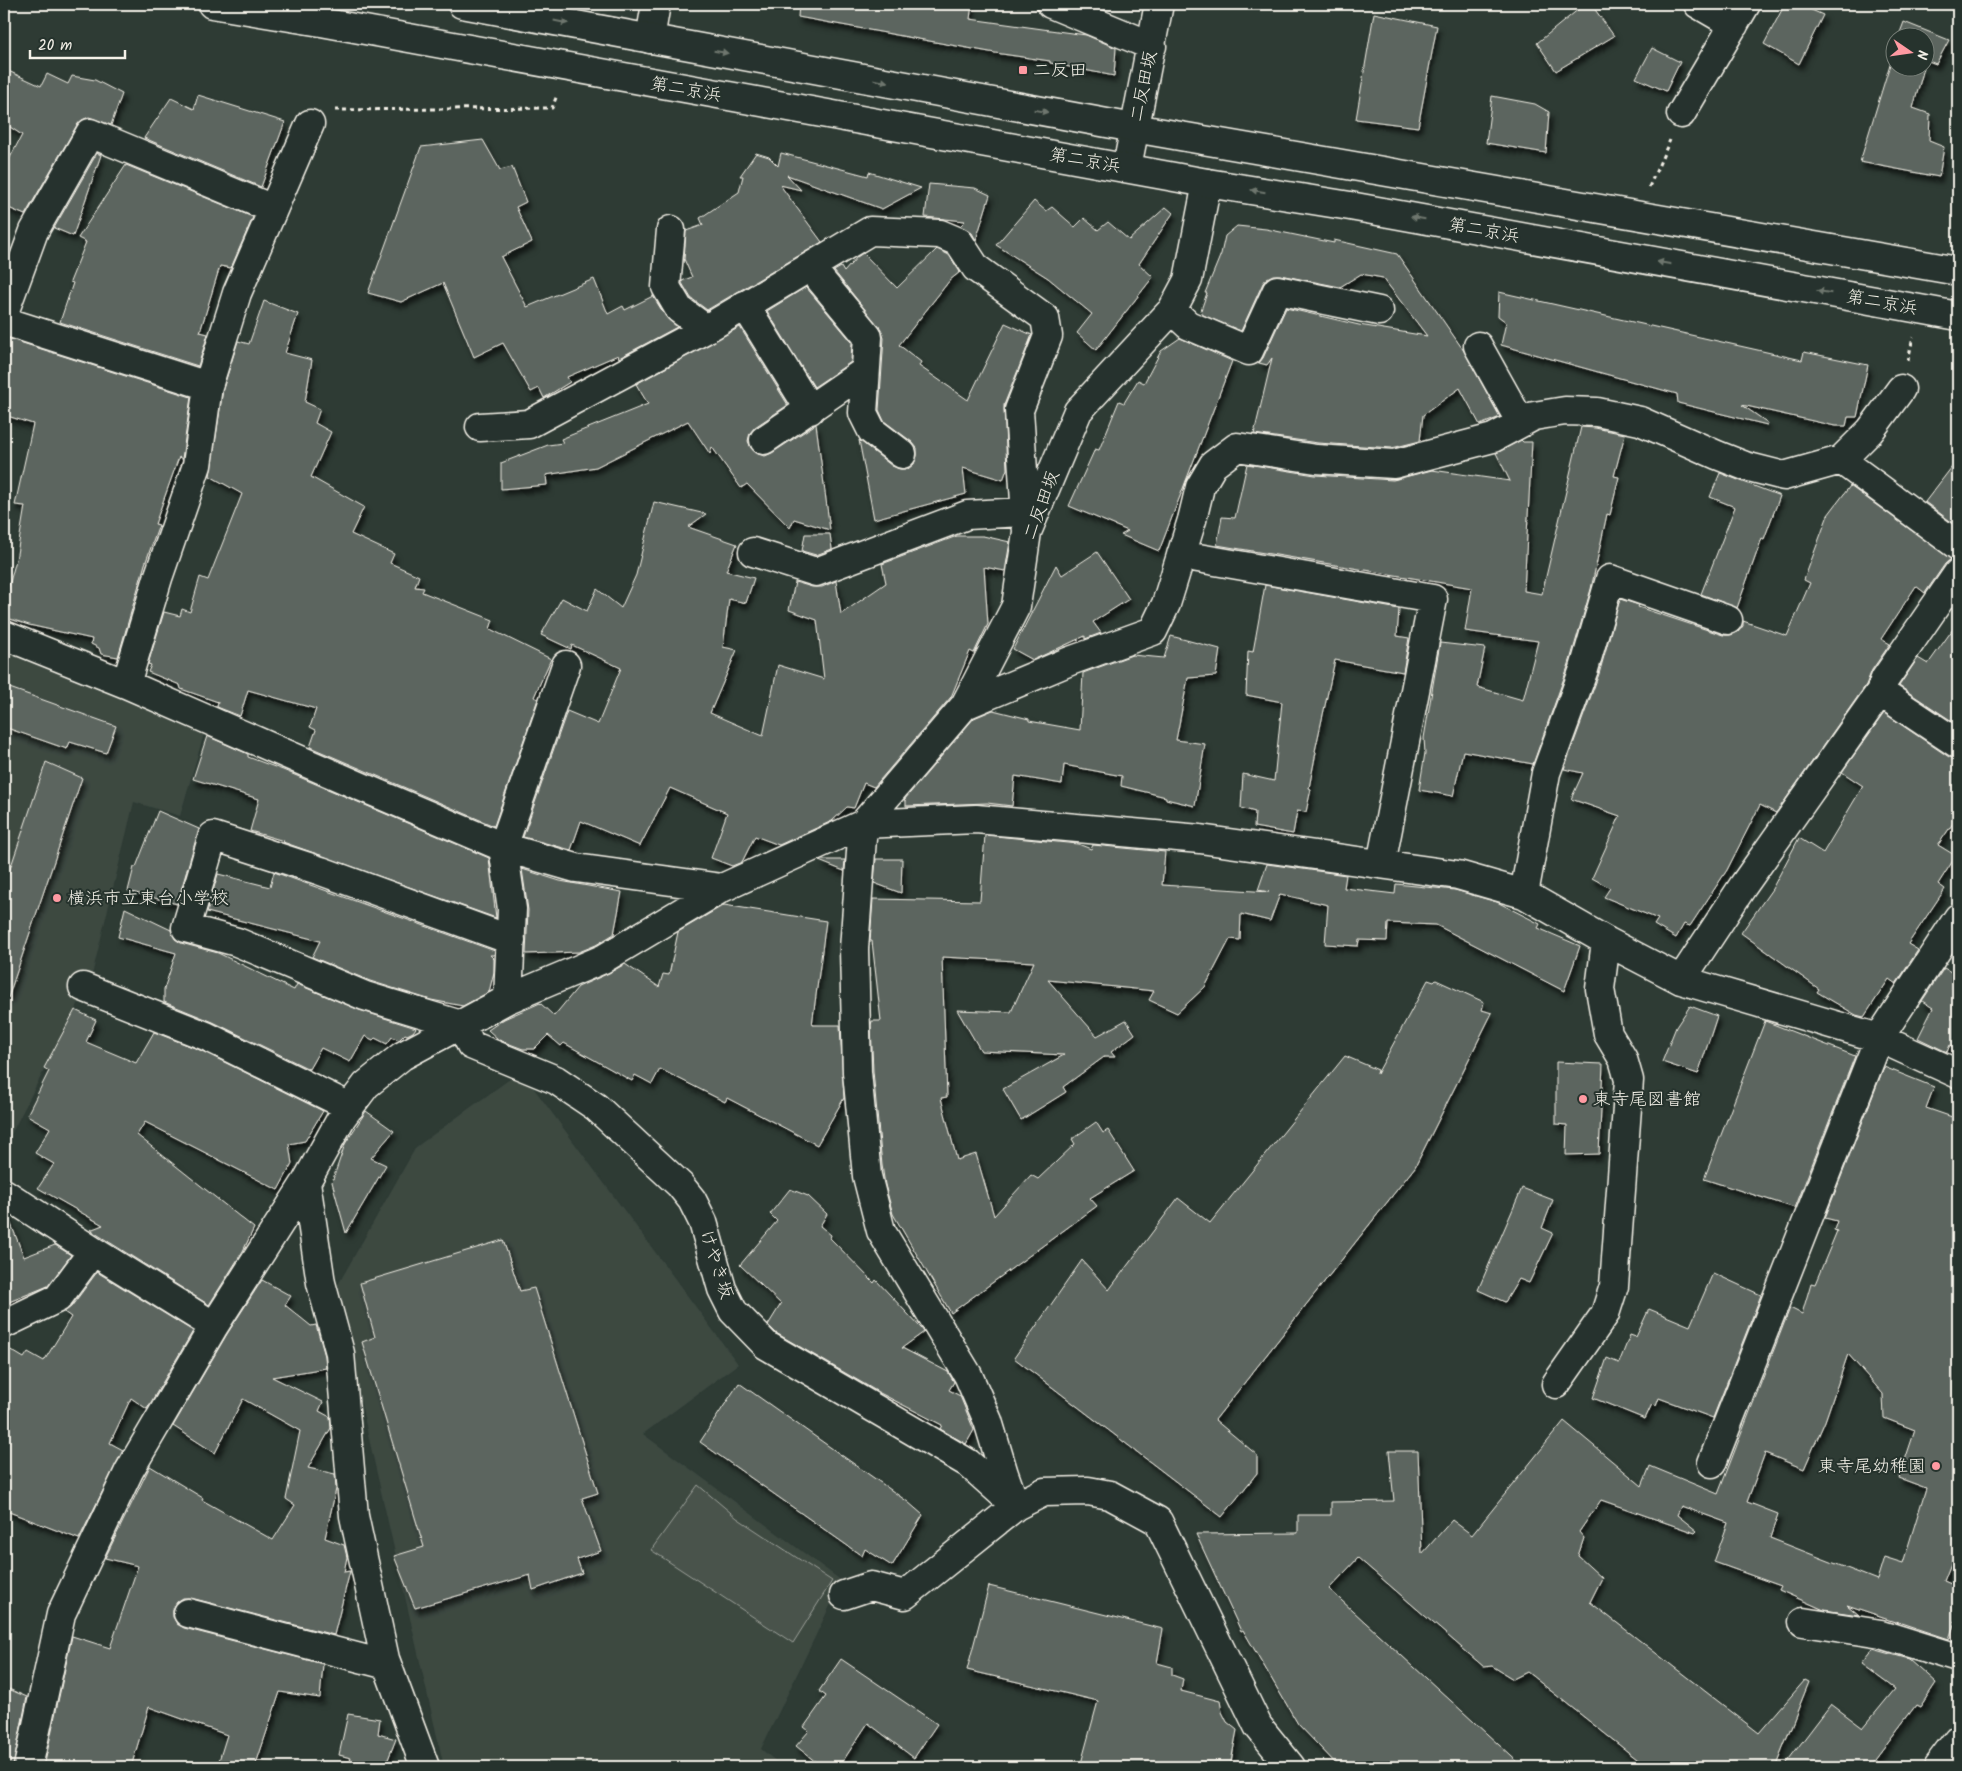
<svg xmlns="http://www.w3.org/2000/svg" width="1962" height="1771" viewBox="0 0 1962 1771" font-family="Kalam,'Klee One',sans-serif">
	<defs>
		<filter id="shadow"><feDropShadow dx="3" dy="5.5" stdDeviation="2.5" flood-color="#0009"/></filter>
	</defs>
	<rect width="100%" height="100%" fill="#2e3b34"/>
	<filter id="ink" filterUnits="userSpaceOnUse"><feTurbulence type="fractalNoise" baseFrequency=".02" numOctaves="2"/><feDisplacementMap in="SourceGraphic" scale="10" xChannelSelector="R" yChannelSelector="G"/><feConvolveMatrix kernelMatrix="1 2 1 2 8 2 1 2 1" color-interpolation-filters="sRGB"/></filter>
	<g filter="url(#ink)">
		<path fill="#3c4841" d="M4 646 206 727 180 816 134 802 91 979 4 1148Z
			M521 1071 738 1364 643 1434 842 1581 761 1749 783 1767H444L335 1290 416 1147Z"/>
		<path fill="#48524c" stroke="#9ea29a" d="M698 1485 737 1518 832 1581 793 1643 651 1550Z"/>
		<path fill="#5c655e" stroke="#f4f1e8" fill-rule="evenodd" filter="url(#shadow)" d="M799 4H972L970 19 1086 35 1116 48 1114 76 1050 63V61L995 53 798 17Z
			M1585 4H1591L1614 36 1556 71 1537 43Z
			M1785 4H1798L1823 15 1799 64 1764 44Z
			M1374 13 1437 26 1418 127 1356 119Z
			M1904 22 1949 40 1936 64 1926 60 1924 64V38H1898Z
			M1652 48 1680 62 1666 91 1636 78Z
			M1894 51V68H1924L1913 108 1930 114 1929 141 1944 147 1939 177 1860 162Z
			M4 69 41 86 47 74 68 84 72 76 95 80 122 94 111 125 89 117 82 120 77 125 25 215 4 206V169L22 135 4 123Z
			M198 95 285 122 261 187 144 138 171 98 194 109Z
			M1492 96 1535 104 1549 112 1546 153 1486 143Z
			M483 140 500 170 512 167 526 202 516 207 532 242 501 257 527 307 594 279 608 314 623 306 625 310 653 296 666 317 677 327 619 358 618 355 567 377 570 382 544 398 539 388 531 392 503 343 474 357 443 283 401 302 368 293 421 147Z
			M97 153 101 155 73 236 54 228Z
			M756 153 769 157 778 166 781 153 868 176 869 172 921 188 882 209 787 175 801 190 780 185 822 242 707 310 691 298 682 283V281L692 277 684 259 686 231 703 225 700 218 739 192 743 176H740Z
			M126 165 253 217 231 268 220 266 200 332 208 334 198 366 60 322 73 283 70 282 86 242 78 238Z
			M929 184 975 188 990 195 976 240 972 233 960 226 965 221 925 217Z
			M1034 201 1046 211 1052 207 1075 227 1084 218 1098 230 1108 222 1129 240 1166 207 1173 213 1139 264 1153 277 1096 350 1077 333 1092 314 1048 278 996 245Z
			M1237 226 1266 229 1334 243V240L1397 254 1464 351 1500 417 1480 425 1460 388 1423 415 1420 441 1392 448 1318 443 1254 434 1272 358 1267 365 1259 363 1263 358 1286 308 1359 325 1427 336 1383 278 1361 274 1340 287 1280 275H1273L1267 278 1263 283 1241 331 1203 315 1201 310 1207 293H1205L1221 254 1225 236Z
			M937 249 949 255 960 272 950 280 899 345 921 362 919 366 968 400 1005 323 1032 335 1004 405 1007 469 1003 480 963 468 966 494 874 519 859 440 892 466 900 469H908L914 464 917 456V448L912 442 884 421 879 410 884 338 880 328 834 271 841 267 844 272 857 257 863 253 897 288Z
			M806 287 852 342 851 362 814 387 767 311Z
			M1499 292 1802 360 1804 352 1868 365 1857 417H1848L1846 426H1835L1742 405 1768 423 1767 425 1678 403 1677 394 1501 345 1506 322 1498 316Z
			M264 301 298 314 285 353 312 360 305 402 320 409 315 423 331 432 311 477 364 507 351 534 394 554 390 563 419 576 415 587 424 588 422 592 493 620 490 629 551 659 534 697 538 699 494 826 310 747 316 730 310 727 316 709 248 690 240 716 217 707 218 702 181 689 180 685 148 672 151 665 148 664 164 612 180 616 182 609 190 612 200 577 208 580 242 494 210 476 223 389 238 341 249 344Z
			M740 327 788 405 755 427 750 433 748 441 751 448 758 454 765 456 772 453 816 424 830 530 794 519 790 528 747 484 741 488 712 447 710 454 688 421 596 467 546 475 547 485 501 489V463L548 445 563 443 561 439 648 404 636 384Z
			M4 337 191 397 182 459 179 457 155 524 159 525 145 564 118 657 101 654 99 648 91 644 92 639 29 625 4 617V604L16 560 25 506 15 505 33 424 4 415Z
			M1180 338 1232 361 1159 551 1121 535 1128 531 1069 506 1095 449 1099 450 1119 401 1124 403 1138 380 1144 383 1161 351Z
			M1581 427 1595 428 1625 434 1614 476 1619 477 1610 515 1607 514 1591 589 1569 664 1533 764 1463 751 1453 796 1419 790 1425 753 1424 738 1440 643 1485 648 1477 687 1523 700 1538 641 1465 631 1472 588 1217 545 1222 517 1235 518 1247 464 1315 475 1393 480 1432 470 1510 481 1496 453 1521 440 1523 442H1532L1524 591 1542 594Z
			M1958 459V527L1925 502Z
			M1720 473 1780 496 1764 539 1762 538 1737 608 1701 594 1735 507 1710 497Z
			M1850 486 1951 559 1945 564 1925 593 1916 586 1881 639 1890 644 1872 670 1866 685 1776 813 1760 805 1727 870 1690 926 1684 924 1676 938 1654 925 1658 919 1604 897 1610 888 1592 878 1620 816 1571 799 1583 773 1564 769 1599 674 1620 599 1639 605 1638 607 1723 635H1730L1738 632 1743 626V621L1787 636 1810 583 1804 580 1828 515Z
			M654 502 706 514 688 527 737 544 726 571 754 578 746 603 729 599 723 647 737 650 710 713 763 736 778 665 824 679 817 620 789 610 795 582 812 587H822L836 581 841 614 886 583 882 564 957 536H983L1010 542 1005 571 984 567 988 624 974 653 970 651 951 697 874 787 864 783 854 808 847 807 832 821 779 845 755 836 742 862 732 866 711 858 727 813 670 788 640 846 581 821 571 850 523 837 567 711 598 724 621 668 572 645 571 649 541 635 562 598 587 611 597 589 621 608 636 575Z
			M805 534H830L832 549 816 555 802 551Z
			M1097 552 1129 599 1093 622 1101 633 1085 639V636L1033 660 1013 649 1056 565 1062 575Z
			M1265 585 1399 609 1397 636 1409 638 1403 672 1335 660 1315 751 1316 752 1309 788 1311 789 1306 812 1297 811 1293 834 1254 827 1255 812 1241 808 1243 774 1274 781 1282 702 1246 695 1248 651 1253 652Z
			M1958 622V725L1899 686 1918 658 1928 664Z
			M1171 636 1220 649 1216 676 1188 678 1176 740 1205 744 1195 806 1166 799V797L1121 786 1122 776 1064 765 1062 784 1015 776 1012 806 987 803 906 806V801L904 800 974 718 993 710 1029 719V721L1080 730 1083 673 1132 655 1164 658Z
			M4 686 116 726 106 753 70 742 67 749 4 727Z
			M1884 713 1949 757 1958 759V816L1938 845 1956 856 1938 884 1945 889 1908 944 1918 950 1896 984 1889 979 1864 1017 1856 1015 1817 992 1819 989 1741 933 1772 889 1799 838 1823 853 1863 786 1842 772Z
			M207 736 248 754V757L283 770 489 858 496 918 283 842 284 841 250 831 259 799 193 779Z
			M46 762 82 778 8 998 4 997V887Z
			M158 811 199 829 177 904 128 891 134 867H136Z
			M985 835 1078 844 1091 849 1093 845 1165 852 1162 885 1269 892 1258 890 1267 864 1346 875 1344 888 1395 894 1396 884 1455 890 1497 902 1540 924 1538 928 1580 946 1564 991 1436 925 1388 923 1387 941 1359 940 1358 946 1325 944 1328 905 1280 894 1270 921 1241 914 1240 940 1230 939 1205 987 1177 1013 1149 1000 1154 991 1048 980 1097 1036 1126 1020 1135 1034 1111 1052 1115 1057H1104L1063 1087 1066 1092 1021 1120 1003 1089 1064 1055 981 1051 957 1010 1011 1012 1034 962 942 957 947 1097 941 1098 957 1160 976 1154 994 1216 1031 1175 1038 1179 1075 1144 1072 1139 1096 1122 1103 1133 1108 1130 1134 1171 1090 1198 1097 1206 951 1313 893 1214 885 1185 882 1165 873 1071 871 1025 872 1021H881L872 941H870L873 899 980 901Z
			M876 859H902L901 893 874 883Z
			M822 860H845L844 871 819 861Z
			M522 869 560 881 622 892 614 934 596 945 579 952 526 954 528 910Z
			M274 872 495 951 494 955H490L494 959V972L489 992 463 1006 431 1000 370 981 312 957 320 941 207 912 218 874 270 887Z
			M724 905 826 921 812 1025H840L844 1098 817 1145 727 1098 725 1102 660 1069 652 1084 635 1075 632 1081 564 1043 561 1046 548 1035 534 1049H523L499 1040 488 1030 504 1019 540 1003 554 1016 578 987 609 973 625 964 659 987 663 974 669 975 678 932Z
			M125 908 171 930 175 939 181 943 218 953 294 990 297 984 359 1010 416 1028 413 1032 407 1035 405 1034 399 1040 392 1037 387 1044 375 1038 373 1040 365 1036 350 1062 321 1048 309 1069 213 1022 164 1002V989L176 953 118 937Z
			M1958 958V1049L1950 1045 1947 1052 1918 1038 1933 1008 1922 1001 1944 968 1951 972Z
			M1428 980 1434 982 1436 980 1484 1002 1482 1010 1492 1013 1415 1167 1215 1420 1257 1455V1473L1222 1517 1014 1358 1082 1260 1109 1290 1178 1198 1210 1223 1345 1056 1378 1070 1377 1074Z
			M1690 1006 1717 1016 1698 1074 1662 1062 1676 1027Z
			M75 1010 96 1020 86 1042 136 1063 154 1032 200 1050 323 1111 305 1141 289 1144 292 1164 278 1190 145 1122 137 1135 254 1228 243 1251 209 1305 90 1230 103 1225 38 1188 54 1164 35 1153 50 1128 27 1115 49 1071 44 1068Z
			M1765 1021 1855 1056 1795 1208 1704 1179Z
			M1556 1062 1603 1064 1599 1154 1566 1155 1567 1125 1556 1124Z
			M1884 1067 1934 1087 1926 1108 1958 1119V1546L1944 1581 1958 1587V1613L1949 1639 1847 1605 1859 1615 1824 1610 1779 1590 1781 1586 1714 1562 1728 1523 1681 1506 1677 1515 1697 1531 1695 1533 1601 1500 1579 1532 1584 1538 1578 1556 1602 1578 1590 1602 1759 1733 1805 1680 1809 1682 1775 1767H1647L1527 1672 1513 1679 1492 1666 1484 1667 1358 1558 1329 1589 1523 1767H1339L1298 1724 1243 1630 1241 1631 1196 1534 1298 1533V1515H1331V1502L1394 1501 1389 1451H1418L1422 1554 1452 1520 1472 1535 1564 1421 1642 1486 1650 1466 1718 1494 1790 1308 1802 1314 1811 1283 1815 1284 1837 1231 1834 1230 1837 1221 1825 1218ZM1848 1354 1883 1394 1884 1418 1915 1430 1899 1478 1926 1488 1903 1563 1884 1557 1877 1580 1770 1538 1778 1514 1747 1502 1765 1453 1804 1469 1825 1421Z
			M366 1111 394 1131 371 1158 386 1165 346 1233 332 1182 345 1144Z
			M1522 1188 1553 1200 1542 1228 1553 1233 1529 1283 1519 1279 1505 1302 1478 1290Z
			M790 1189 808 1196 827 1214 820 1226 831 1235 830 1238 874 1283 876 1280 921 1328 924 1332 902 1348 948 1372 954 1382 949 1390 960 1396 974 1430 966 1444 940 1429 942 1425 878 1392 776 1333 768 1325 781 1304 740 1265 777 1221 770 1214Z
			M4 1211 7 1214 24 1257 55 1245 71 1255 48 1286 4 1304Z
			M503 1240 520 1291 534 1288 598 1493 582 1498 601 1551 577 1559 582 1573 533 1590 530 1575 415 1608 394 1556 424 1547 362 1342 375 1337 360 1283Z
			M97 1272 193 1331 147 1409 131 1398 110 1443 123 1450 79 1539 4 1510V1346L24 1358 28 1352 44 1361 71 1317 64 1312 71 1307Z
			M1713 1273 1761 1295 1713 1418 1659 1398 1656 1406 1652 1404 1645 1419 1593 1398 1607 1358 1619 1363 1630 1335 1636 1337 1649 1309 1690 1326Z
			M262 1280 291 1296 285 1305 311 1326 316 1325 325 1356 326 1368 272 1377 323 1402 319 1411 330 1417 331 1428 308 1468 335 1474 336 1489 325 1538 344 1545 347 1557 344 1572 350 1571 334 1635 191 1598H183L177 1602 173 1609V1617L177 1624 184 1628 323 1664 320 1698 280 1692 255 1767H217L227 1735 149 1707 131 1767H44L72 1636 110 1648 138 1566 105 1558 150 1466 203 1498 202 1500 273 1540 295 1505 286 1499 300 1431 243 1399 215 1453 173 1426 227 1334Z
			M739 1383 908 1502 923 1515 892 1566 865 1549 862 1556 700 1442Z
			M989 1586 1163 1629 1157 1663 1172 1667V1675L1183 1679 1181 1691 1220 1701 1222 1712 1227 1722 1237 1730 1230 1767H1080L1098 1701 967 1670Z
			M1873 1649 1909 1659 1936 1683 1920 1707 1916 1705 1869 1767H1783L1831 1704 1863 1728 1895 1689 1861 1664Z
			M841 1659 937 1724 914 1758 868 1723 839 1767H822L796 1746 809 1731 804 1727 826 1696 819 1691Z
			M4 1687 27 1697 13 1767H4Z
			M348 1714 380 1719 378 1734 396 1739 385 1767H348L351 1758 339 1755Z"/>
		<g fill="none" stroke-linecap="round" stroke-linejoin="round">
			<defs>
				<path id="minor" d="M1051 4 1152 46
					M1698 4 1734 25
					M650 39 656 4
					M1681 114 1746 4
					M1127 167 1159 4
					M671 230 666 287 679 309 706 329
					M810 267 868 337 863 413 872 431 902 454
					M745 305 810 410
					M1172 310 1188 325 1249 351 1277 290 1379 311
					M4 313 34 231 90 133 273 209
					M4 321 208 386
					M1478 346 1521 423
					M480 427 529 424 706 329 870 231 940 234 959 242 976 268 1045 318 1048 336 1019 410 1027 532
					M764 440 865 371
					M1841 460 1958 546
					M753 552 816 572 967 515 1026 512
					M1181 555 1433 599 1381 864
					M4 635 126 684 362 787 503 847 576 868 722 888
					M126 684 158 578 197 465 208 386 237 293 310 124
					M1880 692 1885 679 1958 573
					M965 705 1070 661 1153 631 1166 604 1192 520 1200 487 1213 465 1237 447 1316 459 1394 464 1493 438 1534 416 1565 411 1597 412 1640 421 1717 455 1745 466 1784 476 1841 460 1870 431 1901 389
					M863 824 965 705 1016 606 1027 532 1078 411 1172 310 1188 280 1207 183
					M863 824 854 949 857 1072 867 1176 881 1231 968 1375 988 1421 1004 1474 1014 1502
					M1524 894 1546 773 1584 669 1610 579 1728 620
					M511 940 321 871 213 836 186 928 237 942 365 996 461 1025 471 1045 556 1080 596 1107 680 1185 692 1200 703 1222 722 1289 733 1311 766 1345 968 1463 1016 1506
					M1681 980 1743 886 1880 692 1958 744
					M83 987 206 1036 350 1107
					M508 999 512 909 503 847 566 665
					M306 1182 321 1283 340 1353 354 1516 385 1659 425 1767
					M4 1193 93 1251 214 1326
					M4 1324 58 1298 93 1251
					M1556 1384 1605 1314 1614 1286 1629 1080 1623 1059 1608 1034 1600 989 1606 941
					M1712 1463 1879 1038 1958 918
					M844 1595 871 1586 905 1595 1016 1506 1044 1492 1088 1491 1110 1495 1158 1521 1258 1726 1291 1767
					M188 1613 387 1665
					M1803 1622 1881 1634 1958 1658
					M28 1767 61 1614 129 1471 214 1326 306 1182 342 1117 366 1085 402 1056 508 999 603 959 722 888 863 824 976 819 1200 839 1458 875 1524 894 1606 941 1681 980 1879 1038 1958 1074
					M1937 1767 1958 1739"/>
				<path id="highway" d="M212 4 321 22 1207 183 1350 206 1958 316
					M462 4 1134 128 1958 271"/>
			</defs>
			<use href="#minor" stroke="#f4f1e8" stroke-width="31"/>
			<use href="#highway" stroke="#f4f1e8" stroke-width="31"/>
			<path stroke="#f4f1e8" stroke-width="3" stroke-dasharray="4 4" stroke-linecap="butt" d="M335 110 552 108 557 95
				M1649 187 1670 140
				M1908 361 1913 337"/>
			<use href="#minor" stroke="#26332d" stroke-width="28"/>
			<use href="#highway" stroke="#26332d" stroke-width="28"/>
		</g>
		<defs><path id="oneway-solid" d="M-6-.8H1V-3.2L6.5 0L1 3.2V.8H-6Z" transform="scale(1.25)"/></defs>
		<g fill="#6e766e">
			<use href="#oneway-solid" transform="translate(561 22) rotate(11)"/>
			<use href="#oneway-solid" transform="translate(721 52) rotate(10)"/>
			<use href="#oneway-solid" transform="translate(881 81) rotate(10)"/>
			<use href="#oneway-solid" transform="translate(1041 111) rotate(10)"/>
			<use href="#oneway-solid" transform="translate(1258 191) rotate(-171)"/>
			<use href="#oneway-solid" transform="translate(1418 218) rotate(-170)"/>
			<use href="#oneway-solid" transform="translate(1664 263) rotate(-170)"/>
			<use href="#oneway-solid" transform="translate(1824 292) rotate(-170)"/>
		</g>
	</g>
	<g fill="#ff9aa2" stroke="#26332d" stroke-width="2">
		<rect x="1018" y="65" width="10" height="10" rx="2.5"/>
		<circle cx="57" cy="898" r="5"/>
		<circle cx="1583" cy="1099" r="5"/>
		<circle cx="1936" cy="1466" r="5"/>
	</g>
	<g text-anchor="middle" stroke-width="4" stroke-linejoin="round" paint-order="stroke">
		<g font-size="18" fill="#f4f1e8" stroke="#26332d" text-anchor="start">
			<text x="1033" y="76">二反田</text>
			<text x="67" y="904">横浜市立東台小学校</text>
			<text x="1593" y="1105">東寺尾図書館</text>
			<text x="1926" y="1472" text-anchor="end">東寺尾幼稚園</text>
		</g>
		<g font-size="18" fill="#f4f1e8" stroke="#26332d">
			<text transform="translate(1143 86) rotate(-78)" y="6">二反田坂</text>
			<text transform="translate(686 89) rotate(10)" y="6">第二京浜</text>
			<text transform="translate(1085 160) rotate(10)" y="6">第二京浜</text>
			<text transform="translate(1484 230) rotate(10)" y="6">第二京浜</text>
			<text transform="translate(1882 302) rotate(10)" y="6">第二京浜</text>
			<text transform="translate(1041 505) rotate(-70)" y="6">二反田坂</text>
			<text transform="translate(717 1264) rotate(72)" y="6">けやき坂</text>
		</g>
	</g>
	<rect width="1962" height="1771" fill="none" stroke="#26332d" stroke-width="20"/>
	<rect x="10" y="10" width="1942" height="1751" fill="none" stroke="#f4f1e8" stroke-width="2" filter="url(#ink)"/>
	<g transform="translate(1910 52) rotate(103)"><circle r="24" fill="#26332d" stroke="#787f78"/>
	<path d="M0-4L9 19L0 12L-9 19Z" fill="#ff9aa2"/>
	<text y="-8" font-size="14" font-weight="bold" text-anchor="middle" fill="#f4f1e8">N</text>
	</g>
	<path d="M30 50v8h95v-8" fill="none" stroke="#f4f1e8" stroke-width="2.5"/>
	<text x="38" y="50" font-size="15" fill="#f4f1e8" stroke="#26332d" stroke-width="4" paint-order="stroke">20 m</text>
</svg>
